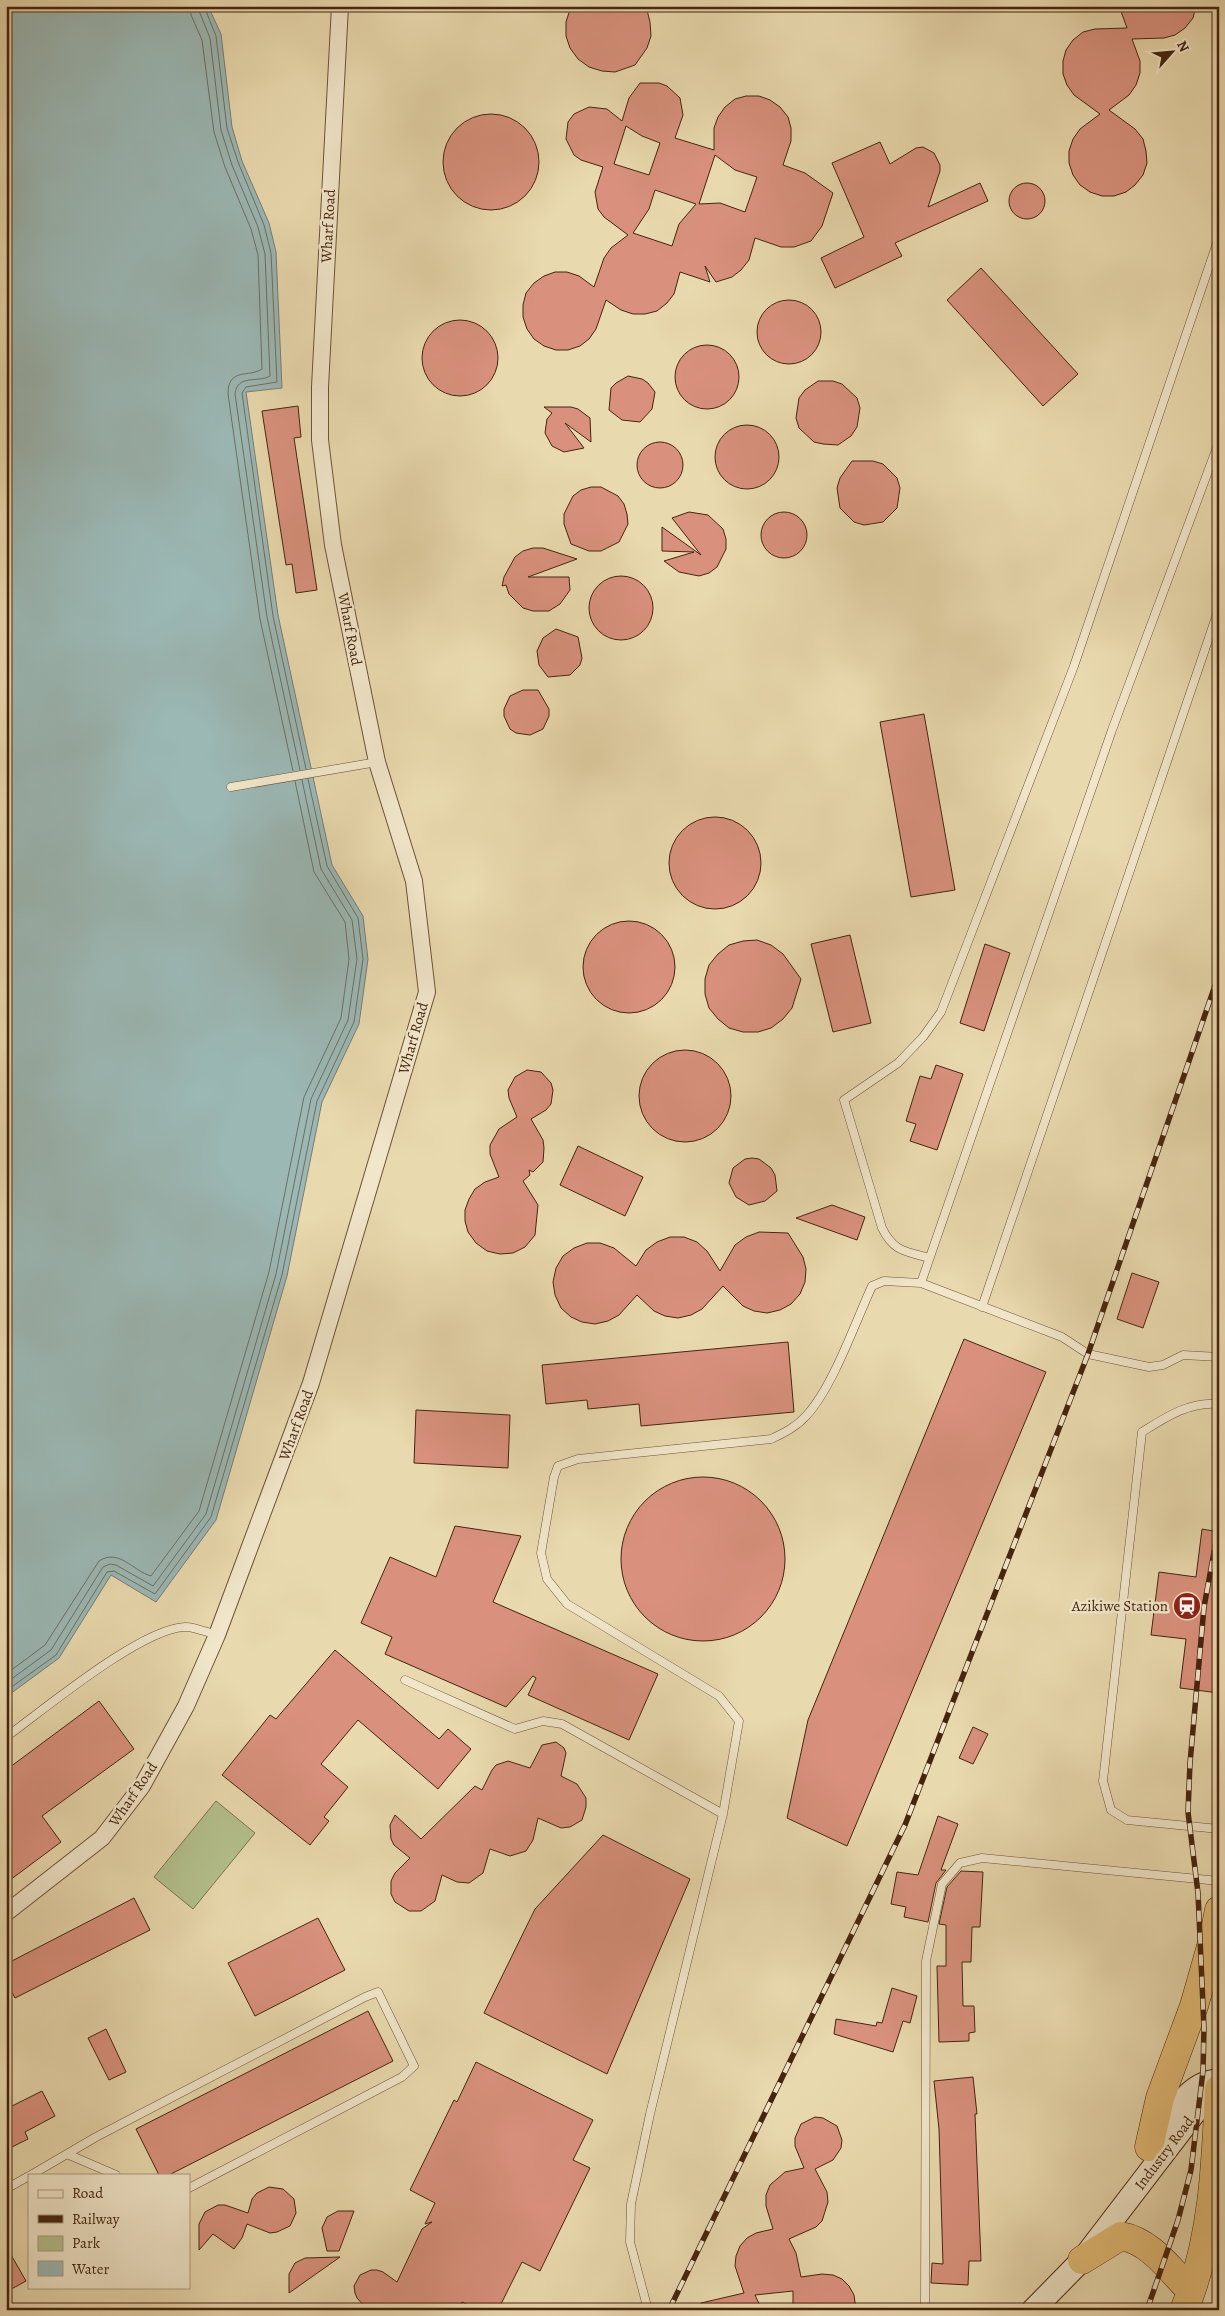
<svg xmlns="http://www.w3.org/2000/svg" width="1225" height="2316" viewBox="0 0 1225 2316" font-family="Alegreya,serif">
	<rect width="100%" height="100%" fill="#e9d9ae"/>
	<filter id="stains"><feTurbulence type="fractalNoise" baseFrequency=".004" numOctaves="4"/><feColorMatrix values="0 0 0 0 .2 0 0 0 0 .09 0 0 0 0 .02 0 0 0 .5 -.17"/></filter>
	<radialGradient id="worn" r=".72"><stop offset=".6" stop-color="#630" stop-opacity="0"/><stop offset="1" stop-color="#630" stop-opacity=".3"/></radialGradient>
	<path fill="#b3c08d" stroke="#7c724e" d="M216 1801 255 1833 193 1909 154 1877Z"/>
	<path fill="#9bb8b5" stroke="#797d72" d="M6 6H208L221 34 232 127 242 161 269 223 276 252 282 388 246 392 278 615 332 865 363 916 368 959 359 1024 322 1102 287 1276 216 1520 156 1602 111 1575 59 1658 6 1697Z"/>
	<g fill="none" stroke-linecap="round" stroke-linejoin="round">
		<path stroke="#706e62" stroke-width="1" d="M190 6 191 15 202 40 214 132 225 167 251 229 258 255 262 369C249 378 228 367 228 394L260 619 293 771
			M197 6 210 38 221 130 232 165 258 227 265 254 270 376C258 383 237 374 235 394L267 617 300 770
			M204 6 216 36 227 128 238 162 264 225 271 253 277 382 246 387 242 393 273 616 306 769
			M6 1674 45 1645 99 1561C119 1548 133 1571 151 1576L199 1511 269 1272 304 1097 341 1018 349 959 345 922 314 872 295 781
			M6 1683 51 1650 103 1567 110 1564 116 1565 153 1586 206 1514 276 1274 311 1099 348 1020 357 959 352 920 321 869 302 780
			M6 1691 56 1655 107 1572 114 1571 155 1594 211 1517 282 1275 317 1101 354 1022 363 959 358 918 327 866 308 779"/>
	</g>
	<path fill="#d9917d" stroke="#45240e" fill-rule="evenodd" d="M571 6H646L650 22 651 36 647 48 635 65 615 72 602 71 589 67 578 59 570 48 566 36V22Z
		M1119 6H1196L1193 18 1185 28 1175 35 1164 38 1132 39 1140 61V73L1136 85 1129 95 1109 110 1135 129 1143 139 1146 151 1147 163 1143 175 1135 185 1126 192 1114 196H1102L1090 192 1080 185 1073 175 1069 163V151L1073 139 1080 129 1100 114 1074 95 1067 85 1063 74V61L1066 50 1073 40 1083 32 1095 29 1127 28Z
		M640 83H659L667 86 680 98 683 115 675 138 714 150V128L718 117 725 107 735 99 746 96H759L770 100 780 107 788 117 791 128V141L783 165 805 173 833 193 822 226 811 241 794 247H781L755 238 749 260 741 270 732 277 716 282 705 266 710 282 680 272 674 294 667 303 657 311 645 314H633L621 310 606 300 596 329 589 339 580 346 568 350H556L544 346 534 339 527 329 523 317V305L526 293 534 283 544 276 555 272H567L579 276 594 287 604 258 611 248 628 235 604 217 598 209 595 192 603 167 581 160 574 155 566 139 568 122 574 114 589 107 607 109 622 121 629 98ZM626 126 642 136 660 143 649 175 614 164ZM715 155 735 170 757 177 745 212 720 203 699 204ZM655 190 696 204 679 224 672 246 633 233 649 209Z
		M443 162a48 48 0 1 1 96 0a48 48 0 1 1-96 0Z
		M880 142 890 164 916 148 923 147 934 153 940 165V171L928 207 980 183 988 201 895 243 902 256 835 288 821 258 864 237 832 163Z
		M1009 201a18 18 0 1 1 36 0a18 18 0 1 1-36 0Z
		M981 268 1078 374 1043 406 947 300Z
		M757 332a32 32 0 1 1 64 0a32 32 0 1 1-64 0Z
		M422 358a38 38 0 1 1 76 0a38 38 0 1 1-76 0Z
		M675 377a32 32 0 1 1 64 0a32 32 0 1 1-64 0Z
		M628 376 642 379 648 383 655 392 652 409 640 422 622 420 609 410 611 388 616 383Z
		M818 381H833L842 384 857 398 860 408 857 427 851 436 838 445 823 444 814 442 799 428 796 418 799 398 805 390Z
		M298 406 301 437 294 438 317 590 296 593 292 564 286 565 262 411Z
		M544 407H571L578 409 590 418 591 442 565 423 584 448 564 452 552 446 545 433 547 419 552 413Z
		M715 457a32 32 0 1 1 64 0a32 32 0 1 1-64 0Z
		M637 465a23 23 0 1 1 46 0a23 23 0 1 1-46 0Z
		M852 461H873L883 464 897 478 900 488 897 508 883 522 864 525 854 522 840 508 837 488 840 478Z
		M591 487H601L618 496 624 504 627 514 628 524 619 542 601 551H589L571 544 564 524V514L573 496 581 490Z
		M689 512 708 515 723 529 726 539V549L717 567 709 573 699 576 679 572 664 561 694 552 662 551V527L701 555 672 518Z
		M761 535a23 23 0 1 1 46 0a23 23 0 1 1-46 0Z
		M533 548H543L577 559 528 577H569L570 590 560 604 549 611H533L523 608 509 594 506 585 502 586 504 577 515 557 523 551Z
		M589 608a32 32 0 1 1 64 0a32 32 0 1 1-64 0Z
		M556 629 578 637 582 658 580 665 570 675 548 677 539 665 537 651 543 638Z
		M523 690H538L549 709V716L543 729 530 735 516 733 510 729 504 716V709L510 696Z
		M924 714 955 890 911 897 880 722Z
		M669 863a46 46 0 1 1 92 0a46 46 0 1 1-92 0Z
		M583 967a46 46 0 1 1 92 0a46 46 0 1 1-92 0Z
		M850 935 871 1023 833 1032 811 944Z
		M757 940 771 945 783 954 801 979 792 1008 783 1019 771 1028 758 1032H743L729 1028 718 1019 709 1008 705 994V979L709 965 718 954 729 945 743 941Z
		M985 944 1010 953 984 1031 960 1023Z
		M639 1096a46 46 0 1 1 92 0a46 46 0 1 1-92 0Z
		M936 1065 963 1074 937 1150 910 1141 916 1124 906 1121 920 1076 931 1079Z
		M527 1070 541 1072 551 1083 553 1090 551 1104 546 1110 531 1119 543 1140 544 1148 543 1162 533 1172 529 1170 530 1175 523 1181 538 1205 535 1235 525 1247 513 1253 500 1254 487 1251 476 1243 468 1232 465 1221V1210L469 1199 475 1189 485 1182 499 1177 490 1154V1145L499 1129 517 1117 509 1098 508 1090 515 1077Z
		M578 1146 643 1177 625 1216 560 1185Z
		M752 1158 759 1159 771 1168 775 1175 777 1191 765 1201 749 1205 736 1197 729 1183 733 1168 745 1159Z
		M832 1205 865 1217 857 1240 796 1218Z
		M759 1232 788 1233 803 1257 806 1269 805 1282 800 1294 791 1304 780 1310 767 1313 754 1311 743 1306 723 1286 702 1309 691 1315 678 1318 665 1316 654 1311 637 1295 619 1315 608 1321 595 1324 582 1322 571 1317 561 1308 555 1295 553 1282 556 1268 563 1256 574 1248 587 1243H600L614 1248 636 1266 646 1250 657 1242 670 1237H684L697 1242 707 1251 720 1271 735 1245 746 1237Z
		M1132 1273 1159 1282 1143 1328 1117 1319Z
		M964 1339 1046 1372 847 1846 787 1818 808 1720Z
		M788 1342 794 1412 641 1426 639 1404 588 1409 587 1400 546 1404 542 1365Z
		M416 1410 510 1415 508 1468 414 1463Z
		M621 1559a82 82 0 1 1 164 0a82 82 0 1 1-164 0Z
		M455 1526 521 1536 493 1602 658 1674 629 1740 528 1695 536 1678 533 1676 506 1707 385 1654 392 1637 361 1623 390 1557 436 1577Z
		M1202 1529 1219 1532V1693L1180 1688 1186 1639 1151 1635 1159 1572 1196 1577Z
		M335 1650 439 1739 448 1729 471 1749 438 1789 358 1720 321 1764 348 1787 324 1817 329 1821 310 1845 222 1775 270 1715 276 1719Z
		M99 1701 134 1749 42 1816 61 1842 6 1883V1770Z
		M973 1727 988 1734 973 1764 959 1758Z
		M556 1742 564 1748 566 1753 561 1776 577 1784 586 1798V1807L582 1820 570 1827 561 1828 538 1818 533 1840 526 1851 510 1856 490 1849 483 1873 469 1883 457 1882 442 1875 435 1901 421 1911H409L395 1902 391 1894V1881L395 1873 410 1858 394 1845 391 1839 390 1825 395 1815 421 1839 475 1786 482 1790 492 1770 496 1765 508 1761 530 1768 542 1745Z
		M938 1816 958 1824 941 1870H946L936 1883 928 1922 904 1917 906 1907 891 1904 897 1872 918 1875Z
		M603 1835 690 1879 607 2074 484 2013 535 1909Z
		M961 1871 983 1872 980 1927H972L971 1962H962L963 2006H974L975 2032 969 2033V2041L939 2042 937 1966H946V1925L939 1924 947 1887Z
		M134 1898 150 1930 15 1998 6 1981V1964Z
		M318 1918 345 1970 255 2016 228 1963Z
		M892 1988 917 1996 910 2023 903 2021 893 2052 834 2034 836 2019 876 2026 877 2022 882 2023Z
		M368 2011 393 2061 169 2175H159L136 2129Z
		M106 2029 126 2072 109 2080 88 2038Z
		M476 2062 593 2120 573 2160 590 2168 540 2271 522 2262 498 2310H478L462 2302 458 2310 371 2309 365 2307 357 2298 355 2293 354 2286 360 2275 371 2270H377L383 2272 397 2282 422 2229 432 2222 425 2224 435 2203 410 2190 454 2100 457 2102Z
		M973 2077 977 2114H975L981 2261H969L968 2285 931 2283 932 2263 943 2264 939 2129 934 2081Z
		M42 2091 55 2116 25 2132 28 2139 12 2147 6 2135V2109Z
		M815 2117 823 2118 837 2126 842 2140 841 2148 833 2160 815 2169 827 2192 828 2202 822 2221 816 2227 789 2239 796 2253 801 2277 822 2274 833 2275 842 2279 849 2286 854 2295 856 2310H793V2291L755 2295 762 2310H701V2303L744 2293 735 2266 736 2256 740 2246 747 2238 756 2233 773 2229 766 2206V2195L770 2185 785 2172 804 2168 795 2146V2138L801 2124Z
		M269 2187 283 2189 294 2199 296 2213 290 2226 277 2232 270 2233 247 2224 242 2238 234 2249 213 2234 199 2250V2224L205 2212 218 2205H225L248 2213 252 2199 257 2193Z
		M338 2211H354L339 2251H327L322 2228 327 2217Z
		M6 2246 26 2281 6 2292Z
		M340 2257 289 2293V2274L295 2263 305 2258Z"/>
	<g fill="none" stroke-linecap="round" stroke-linejoin="round">
		<defs>
			<path id="lane" d="M231 787 377 762
				M929 1258C905 1251 894 1252 882 1228L844 1100 898 1063 923 1037 941 1012 1074 666 1219 237
				M921 1283 1112 730 1219 442
				M982 1307 1219 608
				M1219 1404C1190 1401 1166 1417 1142 1432L1103 1781 1111 1810 1127 1820 1219 1829
				M405 1680 515 1729 543 1721 562 1724 723 1814
				M6 1737C45 1709 139 1630 184 1627 194 1626 208 1633 217 1635
				M67 2154 116 2175
				M31 2175 96 2137 365 1997 378 1992 414 2066 402 2077 189 2188
				M6 2189 29 2176
				M648 2310 630 2242 631 2204 650 2114 723 1814 739 1721 719 1696 567 1604 547 1579 541 1553 554 1477 558 1466 578 1459 771 1439C784 1433 796 1427 806 1416 833 1387 855 1323 872 1286L884 1281 921 1283 1062 1337 1088 1354 1149 1367 1163 1365 1183 1355 1219 1357
				M925 2310 926 1961 942 1884 960 1863 982 1858 1219 1881"/>
			<path id="street" d="M6 1913 102 1838 142 1786 186 1706 217 1635 311 1383 427 992 414 881 377 762 333 545 320 440V387L340 6"/>
			<path id="secondary" d="M1153 2141C1167 2121 1188 2082 1215 2081
				M1033 2310 1082 2260 1219 2081"/>
			<path id="highway" d="M1149 2147 1160 2098 1194 2006 1214 1936 1219 1910
				M1082 2260 1121 2236C1151 2241 1171 2271 1191 2291
				M1184 2310C1213 2241 1216 2163 1219 2089"/>
		</defs>
		<use href="#lane" stroke="#6e5136" stroke-width="9"/>
		<use href="#street" stroke="#6e5136" stroke-width="18"/>
		<use href="#secondary" stroke="#45240e" stroke-width="24"/>
		<use href="#highway" stroke="#45240e" stroke-width="29"/>
		<use href="#lane" stroke="#f1e6ca" stroke-width="8"/>
		<use href="#street" stroke="#f1e6ca" stroke-width="16"/>
		<use href="#secondary" stroke="#f1e6ca" stroke-width="22"/>
		<use href="#highway" stroke="#e4bc77" stroke-width="28"/>
		<defs>
			<path id="rail" d="M669 2310 905 1825 1088 1354 1219 974
				M1147 2310 1178 2220 1191 2170 1203 2071 1204 2028 1198 1893 1188 1812 1190 1763 1204 1607 1219 1525"/>
		</defs>
		<use href="#rail" stroke="#45240e" stroke-width="5.5"/>
		<use href="#rail" stroke="#f1e6ca" stroke-width="4" stroke-dasharray="11" stroke-linecap="butt"/>
	</g>
	<defs>
		<symbol id="station-disc" viewBox="-11 -11 22 22"><circle r="9.5" fill="#8f2418" stroke="#f1e6ca"/><path d="M-3-6H3Q5-6 5-4V2Q5 4 3 4L4.5 6H3L1.5 4h-3L-3 6H-4.5L-3 4Q-5 4-5 2V-4Q-5-6-3-6ZM-3.5-4v3h7v-3ZM-3.5 1v1.5H-2V1ZM2 1v1.5H3.5V1Z" fill="#fff"/></symbol>
	</defs>
	<g fill-rule="evenodd">
		<use href="#station-disc" x="1171" y="1590" width="32" height="32"/>
	</g>
	<g text-anchor="middle" stroke-width="5" stroke-linejoin="round" paint-order="stroke">
		<g font-size="15" fill="#45240e" stroke="#f1e6ca">
			<text transform="translate(328 226) rotate(-87)" y="5">Wharf Road</text>
			<text transform="translate(350 629) rotate(79)" y="5">Wharf Road</text>
			<text transform="translate(413 1038) rotate(-74)" y="5">Wharf Road</text>
			<text transform="translate(296 1425) rotate(-70)" y="5">Wharf Road</text>
			<text transform="translate(133 1794) rotate(-56)" y="5">Wharf Road</text>
			<text transform="translate(1164 2153) rotate(-53)" y="5">Industry Road</text>
		</g>
		<g font-size="15" fill="#45240e" stroke="#f1e6ca" text-anchor="end">
			<text x="1168" y="1611">Azikiwe Station</text>
		</g>
	</g>
	<rect width="1225" height="2316" fill="none" stroke="#e9d9ae" stroke-width="25"/>
	<rect x="8" y="8" width="1210" height="2301" fill="none" stroke="#45240e" stroke-width="2.5"/>
	<rect x="12" y="12" width="1200" height="2291" fill="none" stroke="#45240e"/>
	<rect x="28" y="2174" width="162" height="115" fill="#f1e6ca" stroke="#ac987f"/>
	<rect x="38" y="2190" width="25" height="8" fill="#f1e6ca" stroke="#ac987f"/>
	<text x="72" y="2198" font-size="15" fill="#45240e">Road</text>
	<rect x="38" y="2215" width="25" height="8" fill="#45240e" stroke="#ac987f"/>
	<text x="72" y="2224" font-size="15" fill="#45240e">Railway</text>
	<rect x="38" y="2236" width="25" height="15" fill="#b3c08d" stroke="#ac987f"/>
	<text x="72" y="2248" font-size="15" fill="#45240e">Park</text>
	<rect x="38" y="2261" width="25" height="15" fill="#9bb8b5" stroke="#ac987f"/>
	<text x="72" y="2274" font-size="15" fill="#45240e">Water</text>
	<g transform="translate(1172 52) rotate(63)" stroke="#f1e6ca" stroke-width="4" paint-order="stroke">
	<path d="M0-4L9 19L0 12L-9 19Z" fill="#45240e"/>
	<text y="-8" font-size="14" font-weight="bold" text-anchor="middle" fill="#45240e">N</text>
	</g>
	<rect width="100%" height="100%" filter="url(#stains)"/>
	<rect width="100%" height="100%" fill="url(#worn)"/>
</svg>
